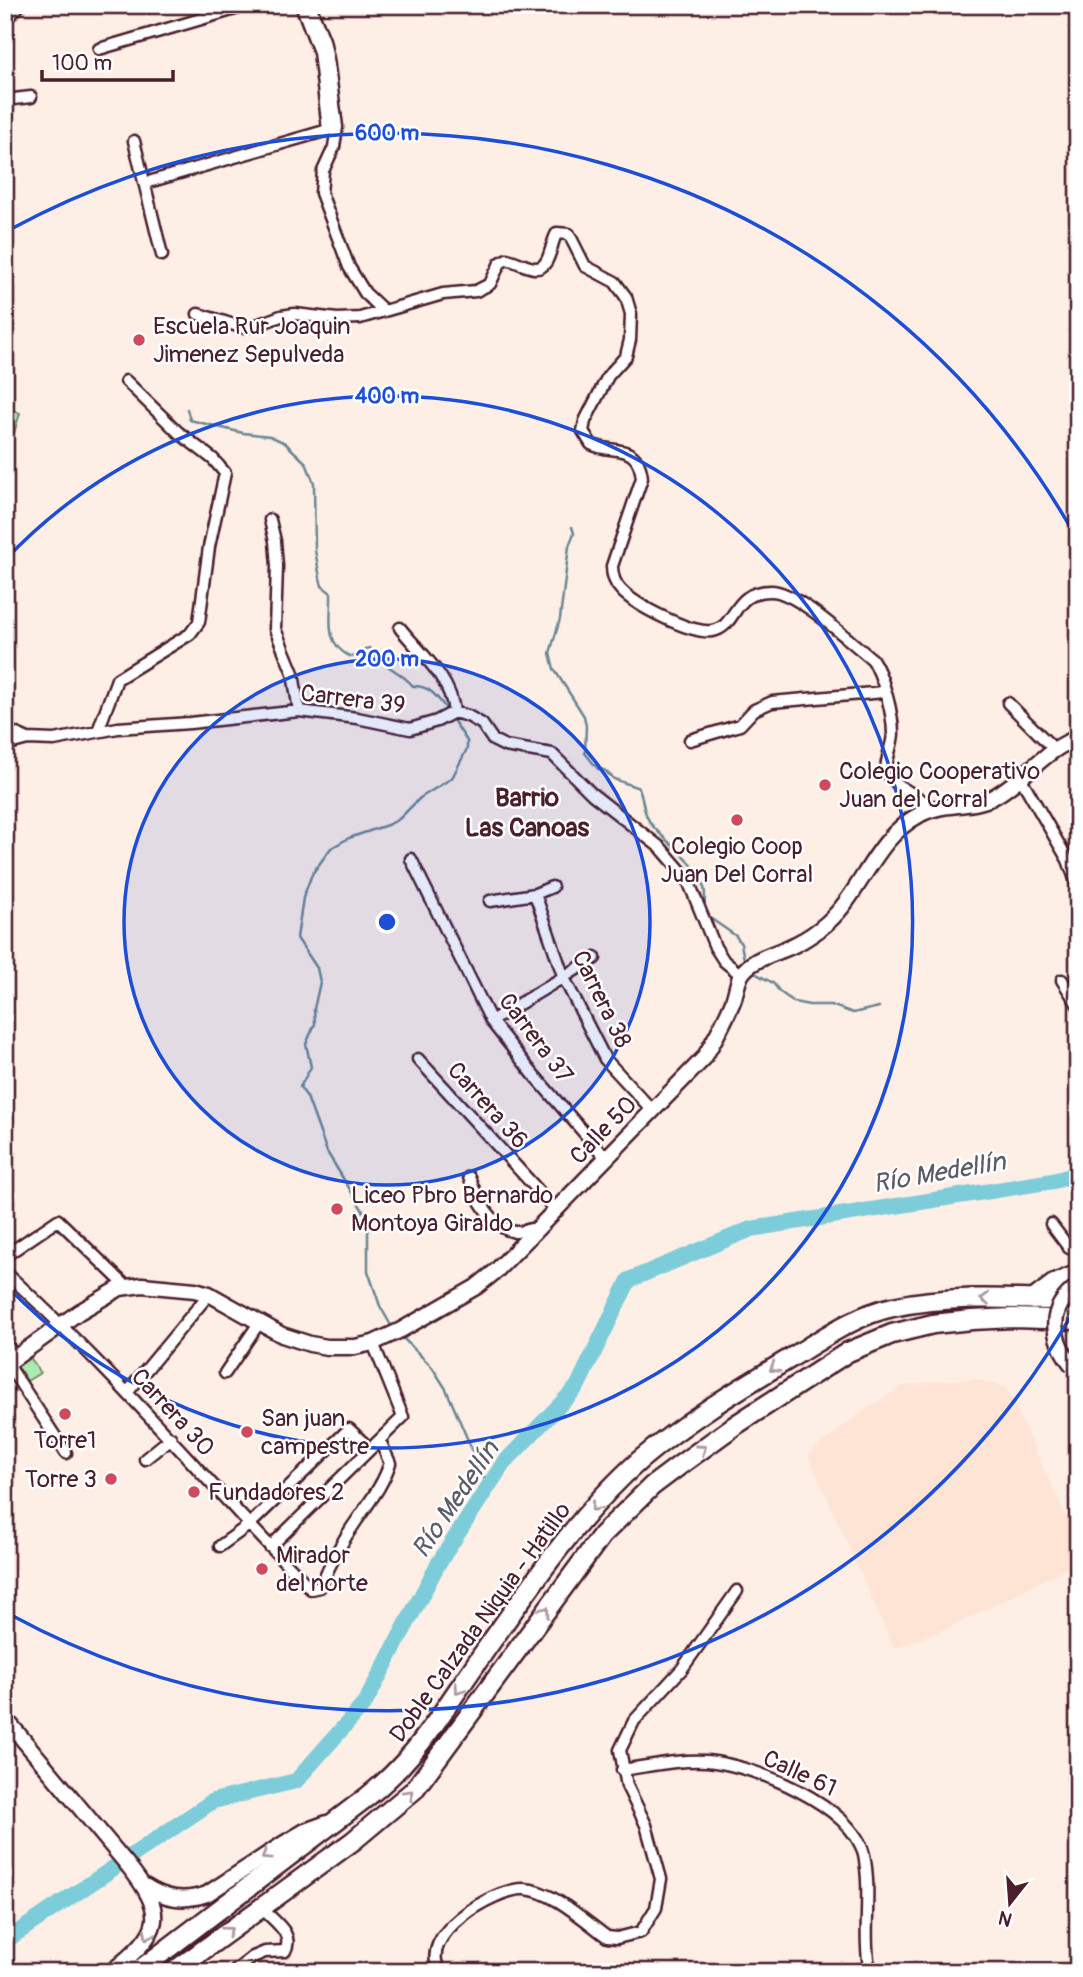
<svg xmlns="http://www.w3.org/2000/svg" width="1083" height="1977" viewBox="0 0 1083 1977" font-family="Pangolin,sans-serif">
	<rect width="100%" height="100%" fill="#feefe6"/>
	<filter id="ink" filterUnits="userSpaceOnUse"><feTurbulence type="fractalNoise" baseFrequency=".0143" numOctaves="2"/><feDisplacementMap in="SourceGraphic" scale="14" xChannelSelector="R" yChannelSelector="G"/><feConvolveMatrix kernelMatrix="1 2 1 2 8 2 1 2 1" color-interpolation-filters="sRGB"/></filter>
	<g filter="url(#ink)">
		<path fill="#fee4d5" d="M976 1379 1006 1387 1078 1542V1562L960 1623 894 1649 808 1455 857 1415 902 1386 935 1381Z"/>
		<path fill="#aceab1" stroke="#7b846e" stroke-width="2" d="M5 407 20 413 14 433 5 430Z
			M28 1354 40 1373 27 1381 15 1363Z"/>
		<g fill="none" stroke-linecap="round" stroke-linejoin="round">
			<path stroke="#698794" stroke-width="2.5" d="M187 409 190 420 243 433 270 436 285 443 306 463 314 483 315 550 320 578 322 586 331 593C332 618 323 642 349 656H358L365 649 370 648C377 664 400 670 413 686 431 686 437 697 447 710
				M572 527 574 533 569 546 560 619 550 653 554 669 584 716 586 726 585 753 598 769 604 770 614 779 639 788C644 800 642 812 651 824 667 844 697 861 704 888 706 894 704 903 705 910
				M707 916 736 936 741 944 744 959
				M751 971 773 983 780 992 794 1002 809 1005H831L853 1013 879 1007
				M393 1329 380 1306 368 1271V1219L327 1152 307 1097 300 1087 311 1067 306 1044 315 1024 314 1009 320 982 317 968 297 938 303 898 312 874 331 848 349 838 390 824 399 819 420 798 452 778 467 749V741L451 717
				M401 1336 432 1367 446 1389 488 1487"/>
			<path stroke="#7dccda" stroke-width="16" d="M5 1941 213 1801 296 1781 365 1703 438 1564 503 1464 577 1387 629 1280 751 1229 1053 1181 1078 1174"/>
			<defs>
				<path id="street" d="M310 5 324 40 328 59 337 127 334 147 323 171 321 193 349 267 365 293 384 311
					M5 20 20 5
					M99 49 249 5
					M5 100 31 97
					M134 141 162 255
					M145 183 328 130 319 52 301 5
					M198 314 241 327 254 326 281 316 295 314 337 319 360 318 443 294 476 291 490 284 500 263 507 259C516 261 526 267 534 268 551 270 550 243 557 233L569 234 585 266 615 282 626 297 631 314 630 340 626 356 608 376 585 421 583 431 591 444C613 455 638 441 642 478L612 566C612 576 614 583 621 590 636 606 691 634 712 631 738 627 731 591 771 591 797 591 850 642 872 659 883 675 893 714 893 734 892 747 886 758 886 772L898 785 934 808
					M270 520 275 541 277 566 275 629 293 673 299 711
					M400 628C420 653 451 678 454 712
					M1008 703 1054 749
					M5 729 28 739
					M98 731 117 679 190 634 199 622 209 547 225 473 213 459 178 432 126 381
					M690 740 740 725 754 710 772 702 884 692
					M5 745 28 739 54 740 118 728 190 723 299 711 357 718 410 729 437 721 454 712 468 716 482 724 493 740 505 746 552 754 592 794 661 848 687 878 715 947 724 961 741 975
					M1020 777 1068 860 1078 887
					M411 859 491 1021 533 1074 606 1158
					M535 894 564 978 605 1059 653 1111
					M490 901 535 894 552 887
					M1062 980 1078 1005
					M491 1021 595 958
					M418 1059 556 1210
					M469 1177C476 1197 492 1228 515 1232 524 1233 529 1227 537 1229
					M1051 1224 1069 1248 1078 1251
					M5 1256 58 1220 127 1287
					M5 1272C114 1371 208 1484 311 1589L320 1587C330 1564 342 1541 357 1520 370 1501 383 1485 390 1463L380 1441
					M5 1343 15 1357
					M7 1363 66 1453
					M225 1373 259 1323
					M127 1393 209 1294
					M145 1459 171 1438
					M220 1546 249 1525 349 1429 370 1449
					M270 1547 403 1417 373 1343
					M1078 1763 1074 1778 1078 1797
					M622 1770C650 1766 679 1759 707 1761 753 1765 853 1805 864 1855 872 1894 862 1933 870 1972
					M234 1972 253 1957 265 1952 285 1951C295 1933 273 1921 261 1907
					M441 1972C414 1937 494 1888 524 1889 552 1890 585 1921 607 1937L617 1938 641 1932 656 1908 661 1879 646 1825 627 1786 620 1750 634 1721 682 1669 737 1591"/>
				<path id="secondary" d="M5 1365 79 1312 120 1288 142 1285 195 1290 209 1294 282 1335 310 1344 327 1347H355L373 1343 401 1330 476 1287 496 1271 704 1058C715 1039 725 1021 733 1001 736 993 737 983 741 975 751 958 779 953 796 944 806 939 818 931 827 923 863 891 874 839 919 815 943 801 972 809 995 796 1025 779 1045 749 1078 738
					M5 1718 126 1863C169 1916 162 1931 111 1972
					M145 1886C165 1899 184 1902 207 1894L283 1844 305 1831 327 1823"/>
				<path id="highway" d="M1033 1300 1054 1284 1078 1274
					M137 1972 367 1797C405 1767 427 1736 453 1697 477 1662 501 1627 526 1593 559 1546 597 1498 640 1460 686 1421 737 1390 789 1359 822 1339 855 1315 893 1307 953 1294 1017 1299 1078 1301
					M173 1972 353 1841 414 1790 602 1535 652 1486 680 1465 734 1426 848 1352 892 1334 933 1324 972 1320 1013 1318 1078 1320"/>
			</defs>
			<use href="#street" stroke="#4a1f2b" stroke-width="15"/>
			<use href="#secondary" stroke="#4a1f2b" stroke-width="19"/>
			<use href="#highway" stroke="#4a1f2b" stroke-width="23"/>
			<use href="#street" stroke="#fff" stroke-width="10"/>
			<use href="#secondary" stroke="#fff" stroke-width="14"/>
			<use href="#highway" stroke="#fff" stroke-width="18"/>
			<defs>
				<path id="secondary-bridge" d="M1073 1366C1051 1339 1046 1309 1078 1286"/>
			</defs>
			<use href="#secondary-bridge" stroke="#4a1f2b" stroke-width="19" stroke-linecap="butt"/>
			<use href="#secondary-bridge" stroke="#fff" stroke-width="14"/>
		</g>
		<defs><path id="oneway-chevron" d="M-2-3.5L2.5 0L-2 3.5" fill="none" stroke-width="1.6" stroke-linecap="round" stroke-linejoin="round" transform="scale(1.75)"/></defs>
		<g stroke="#ae9aa0">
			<use href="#oneway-chevron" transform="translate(985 1299) rotate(-179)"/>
			<use href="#oneway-chevron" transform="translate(774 1368) rotate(149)"/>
			<use href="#oneway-chevron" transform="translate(702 1449) rotate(-35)"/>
			<use href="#oneway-chevron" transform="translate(595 1507) rotate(131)"/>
			<use href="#oneway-chevron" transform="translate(545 1611) rotate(-53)"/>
			<use href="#oneway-chevron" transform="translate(459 1689) rotate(125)"/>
			<use href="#oneway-chevron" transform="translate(409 1794) rotate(-45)"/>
			<use href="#oneway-chevron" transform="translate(266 1856) rotate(146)"/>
			<use href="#oneway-chevron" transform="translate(228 1931) rotate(-36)"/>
			<use href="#oneway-chevron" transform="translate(148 1935) rotate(118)"/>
		</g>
	</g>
	<circle cx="387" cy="922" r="263" fill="#1d4ed8" fill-opacity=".12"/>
	<g fill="none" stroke="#1d4ed8" stroke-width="3.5">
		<circle cx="387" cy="922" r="263"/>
		<path d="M5 560A526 526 0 1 1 5 1284"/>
		<path d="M1077 1305A789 789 0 0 1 11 1615M11 229A789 789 0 0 1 1077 539"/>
	</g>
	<g fill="#d1495b" stroke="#fff" stroke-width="2.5">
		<circle cx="139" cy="340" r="7"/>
		<circle cx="825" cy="785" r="7"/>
		<circle cx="737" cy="820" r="7"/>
		<circle cx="337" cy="1209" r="7"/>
		<circle cx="65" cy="1414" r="7"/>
		<circle cx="247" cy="1432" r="7"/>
		<circle cx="111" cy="1479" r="7"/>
		<circle cx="194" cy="1492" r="7"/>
		<circle cx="262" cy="1569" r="7"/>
	</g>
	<g text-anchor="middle" stroke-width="5" stroke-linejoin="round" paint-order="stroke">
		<g font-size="24" fill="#4a1f2b" stroke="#fff" text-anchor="start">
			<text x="153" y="334">Escuela Rur Joaquin<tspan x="153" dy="28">Jimenez Sepulveda</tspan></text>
			<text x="839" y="779">Colegio Cooperativo<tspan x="839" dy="28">Juan del Corral</tspan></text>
			<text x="737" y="854" text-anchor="middle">Colegio Coop<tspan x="737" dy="28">Juan Del Corral</tspan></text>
			<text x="351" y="1203">Liceo Pbro Bernardo<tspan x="351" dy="28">Montoya Giraldo</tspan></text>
			<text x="261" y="1426">San juan<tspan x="261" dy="28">campestre</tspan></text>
			<text x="65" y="1448" text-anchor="middle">Torre1</text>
			<text x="97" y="1487" text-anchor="end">Torre 3</text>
			<text x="208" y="1500">Fundadores 2</text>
			<text x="276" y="1563">Mirador<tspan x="276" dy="28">del norte</tspan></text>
		</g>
		<g font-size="24" fill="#4a1f2b" stroke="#fff">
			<text transform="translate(353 699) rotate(7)" y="8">Carrera 39</text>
			<text transform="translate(602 999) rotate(64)" y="8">Carrera 38</text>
			<text transform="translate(536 1038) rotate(53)" y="8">Carrera 37</text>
			<text transform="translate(488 1105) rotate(48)" y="8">Carrera 36</text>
			<text transform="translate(603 1130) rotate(-46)" y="8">Calle 50</text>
			<text transform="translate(173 1412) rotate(47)" y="8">Carrera 30</text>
			<text transform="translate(480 1622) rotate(-54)" y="8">Doble Calzada Niquia - Hatillo</text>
			<text transform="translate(800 1773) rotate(25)" y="8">Calle 61</text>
		</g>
		<g font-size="26" font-weight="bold" fill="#4a1f2b" stroke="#fff">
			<text x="527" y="806">Barrio<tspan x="527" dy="30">Las Canoas</tspan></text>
		</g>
		<g font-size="26" font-style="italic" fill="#5c5c68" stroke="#fff">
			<text transform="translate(939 1172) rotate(-10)" y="9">Río Medellín</text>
			<text transform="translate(455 1499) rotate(-56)" y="9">Río Medellín</text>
		</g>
	</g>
	<circle cx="387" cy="922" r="10" fill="#1d4ed8" stroke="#fff" stroke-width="3.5"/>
	<g font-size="21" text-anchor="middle" font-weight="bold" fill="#1d4ed8" stroke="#fff" stroke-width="5" stroke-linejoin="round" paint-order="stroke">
		<text x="387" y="140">600 m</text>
		<text x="387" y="403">400 m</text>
		<text x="387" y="666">200 m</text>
	</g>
	<rect width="1083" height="1977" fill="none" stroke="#fff" stroke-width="28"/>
	<rect x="14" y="14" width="1055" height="1949" fill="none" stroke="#4a1f2b" stroke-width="2.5" filter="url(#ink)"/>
	<g transform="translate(1010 1903) rotate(197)" stroke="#ffffff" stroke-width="5" paint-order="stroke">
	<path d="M0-5L12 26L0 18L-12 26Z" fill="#4a1f2b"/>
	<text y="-10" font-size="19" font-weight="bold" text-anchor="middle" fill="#4a1f2b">N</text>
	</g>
	<path d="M42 70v10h131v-10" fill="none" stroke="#4a1f2b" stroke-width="3.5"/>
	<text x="52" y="70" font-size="21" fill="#4a1f2b" stroke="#ffffff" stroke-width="5" paint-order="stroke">100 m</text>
</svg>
